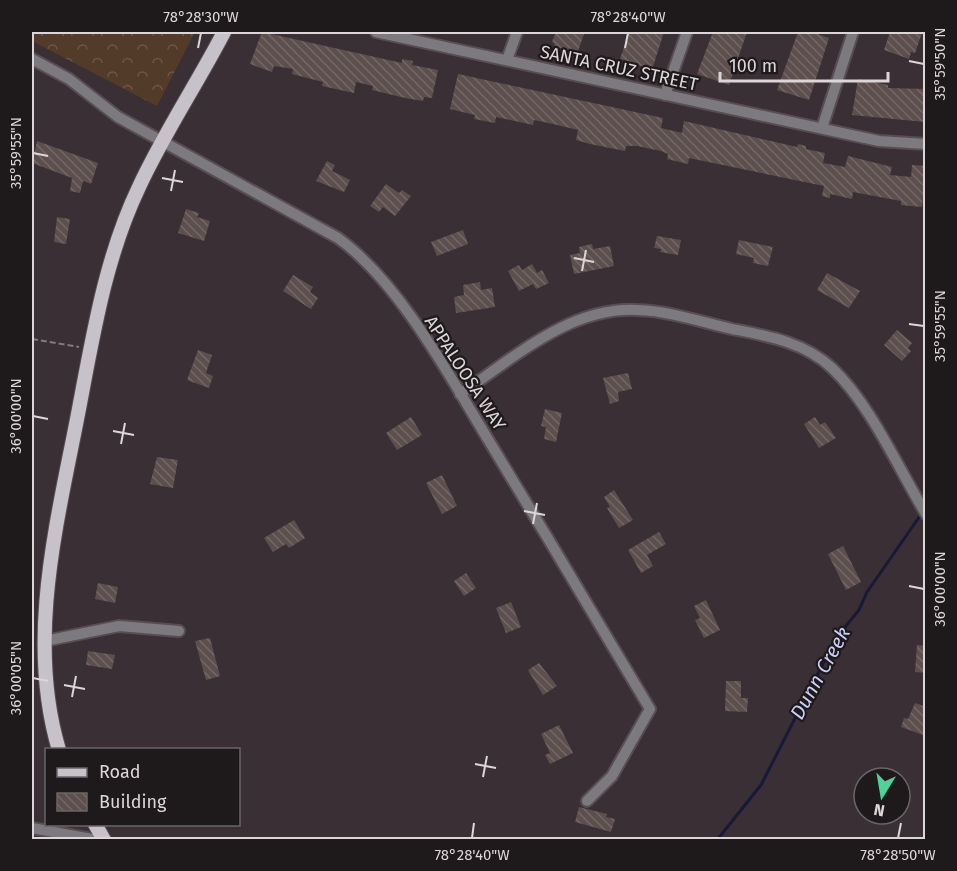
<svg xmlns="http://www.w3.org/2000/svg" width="957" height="871" viewBox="0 0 957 871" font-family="'Fira Sans',sans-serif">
	<defs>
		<pattern id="forest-crowns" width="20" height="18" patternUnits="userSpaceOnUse" patternTransform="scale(1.5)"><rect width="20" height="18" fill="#533b29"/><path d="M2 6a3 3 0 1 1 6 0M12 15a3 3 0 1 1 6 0" fill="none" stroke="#6b5747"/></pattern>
		<pattern id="building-back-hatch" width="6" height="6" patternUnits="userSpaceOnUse" patternTransform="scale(1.5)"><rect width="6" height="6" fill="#5c4f4e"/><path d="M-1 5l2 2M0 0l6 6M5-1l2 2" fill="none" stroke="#736867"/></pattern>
	</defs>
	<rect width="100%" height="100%" fill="#3a2f34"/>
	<path fill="url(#forest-crowns)" d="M32 32H195L157 106 32 41Z"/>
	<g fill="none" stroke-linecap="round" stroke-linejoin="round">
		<path stroke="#181839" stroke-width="3" d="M717 840 761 785 836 638 859 610 867 592 922 513"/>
	</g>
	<path fill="url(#building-back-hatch)" d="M262 32 402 63V59L413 61 412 65 438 70 432 98 424 97 423 101 405 98 372 90 373 86 356 82 354 93 322 86 323 82 292 74 293 69 274 66 272 72 250 64Z
		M556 32 584 34 577 54 554 46 555 44 552 42Z
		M629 32H664L652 70 620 59Z
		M713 32H747L729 85 697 74Z
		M798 32H812L829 38 809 100 777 90Z
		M890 32 922 33 915 53 911 52 909 59 884 50Z
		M458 74 663 118 661 128 682 133 684 121 797 147 798 144 806 146V149L825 153 823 163 845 167 848 156 892 167 890 175 911 177 912 165 926 166 922 207 901 205V201L853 192 852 199 830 194V198L822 196 824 186 689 158 688 164 667 159 668 154 661 151 637 146H626L625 151 590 144 576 140 578 130 553 124 534 120 533 125 496 117 495 123 474 119 475 115 450 109Z
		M858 79 888 85V88L926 89 925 122 852 115Z
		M37 141 98 163 91 184 83 181 80 193 70 191 72 178 32 163Z
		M327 161 335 165 332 171 350 180 344 192 316 181Z
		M386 184 399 193 402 190 411 196 395 216 383 207 379 212 370 206Z
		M186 209 199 213 197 217 210 221 204 241 178 233Z
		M57 217 70 219 66 244 54 242Z
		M463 230 468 244 437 256 431 242Z
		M657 236 681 240 678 255 660 252 661 249 654 248Z
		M739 240 773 247 768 266 753 263 754 258 736 254Z
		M592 244 593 249 610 246 614 266 574 274 570 255 580 253 579 247Z
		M532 264 537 273 542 270 549 283 536 289 533 284 519 291 508 271 519 265 522 270Z
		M827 273 860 291 849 308 817 290Z
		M293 275 313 287 310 292 318 298 311 309 283 291Z
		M480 282 481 290 492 288 495 307 456 313 454 297 464 295 463 285Z
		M897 330 912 343 908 348 911 351 902 361 884 345Z
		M198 350 212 355 206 373 213 376 209 388 187 380Z
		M628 373 632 389 618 392 619 401 610 404 603 378Z
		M545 409 562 413 556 442 544 439 546 427 541 426Z
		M411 417 422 435 397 450 386 433Z
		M815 417 820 425 825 422 836 438 819 448 804 424Z
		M157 457 178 460 173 488 150 484Z
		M442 475 457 506 442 514 426 483Z
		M614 490 633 520 619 528 607 508 610 507 604 497Z
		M294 520 305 538 289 548 286 544 273 552 264 538Z
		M659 532 666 544 647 555 653 566 641 573 628 550Z
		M843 546 861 582 846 590 828 554Z
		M466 573 476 588 464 596 454 581Z
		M98 583 118 587 115 603 95 599Z
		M706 600 720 630 704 638 695 620 700 618 694 606Z
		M511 602 521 627 506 633 496 608Z
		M210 638 220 676 206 680 195 641Z
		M917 645 926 646V673L915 672Z
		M88 651 115 655 112 669 86 665Z
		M539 663 557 686 543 695 528 670Z
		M726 681H741V698H748L747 712 725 711Z
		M915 703 926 707V727L923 735 901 727 904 718 908 719Z
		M559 725 573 753 550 764 545 755 550 753 541 734Z
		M579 807 607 814 606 817 615 819 611 832 575 822Z"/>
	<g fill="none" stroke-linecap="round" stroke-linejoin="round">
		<defs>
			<path id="minor" d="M376 32 879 141 926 144
				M32 59 69 79 118 117 338 238C399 282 449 375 489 441 543 530 597 620 650 709L612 776 587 801
				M507 60 517 32
				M665 95 687 32
				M822 128 853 32
				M460 394C514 358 570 306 638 310 669 311 702 322 732 329 768 336 804 342 832 368 871 405 898 468 926 514
				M45 641 119 626 179 631
				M32 828 97 840"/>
			<path id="major" d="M59 750C26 640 57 523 78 414 93 336 105 258 139 187 164 133 197 84 224 32
				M95 824 104 840"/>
		</defs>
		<use href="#minor" stroke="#574d52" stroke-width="14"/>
		<use href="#major" stroke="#574d52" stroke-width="16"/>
		<path stroke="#82797d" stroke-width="2" stroke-dasharray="6 3" stroke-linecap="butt" d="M32 339 79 347"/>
		<use href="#minor" stroke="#7d7a7f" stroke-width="10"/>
		<use href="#major" stroke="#c7c1ca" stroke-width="14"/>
	</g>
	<path fill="none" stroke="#ddd6d9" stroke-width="2" d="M198 48 201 33M625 48 628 33M909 61 924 64M33 153 48 156M162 178 183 182M171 191 175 170M574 258 594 262M582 271 586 250M909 324 924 326M33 416 48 419M113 431 134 435M121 444 125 423M524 511 545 515M533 524 537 503M909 586 924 589M33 678 48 681M64 685 85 689M72 697 76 676M475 764 496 768M483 777 487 756M472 838 474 823M898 838 901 823"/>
	<g text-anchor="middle" stroke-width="4.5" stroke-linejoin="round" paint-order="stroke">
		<g font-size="18" fill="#ddd6d9" stroke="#1e191b">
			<text transform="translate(619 68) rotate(12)" y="6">SANTA CRUZ STREET</text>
			<text transform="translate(465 373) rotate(57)" y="6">APPALOOSA WAY</text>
		</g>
		<g font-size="20" font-style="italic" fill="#cccff8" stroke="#1e191b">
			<text transform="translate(820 673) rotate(-61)" y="7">Dunn Creek</text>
		</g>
	</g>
	<rect width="957" height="871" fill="none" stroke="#1e191b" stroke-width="66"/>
	<rect x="45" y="748" width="195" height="78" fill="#1e191b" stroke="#6a6567" stroke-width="1.5"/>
	<rect x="57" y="768" width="30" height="9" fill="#c7c1ca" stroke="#6a6567" stroke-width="1.5"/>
	<text x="99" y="778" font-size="18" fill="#ddd6d9">Road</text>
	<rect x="57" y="793" width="30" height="18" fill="url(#building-back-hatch)" stroke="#6a6567" stroke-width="1.5"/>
	<text x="99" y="808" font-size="18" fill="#ddd6d9">Building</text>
	<g transform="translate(882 796) rotate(191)"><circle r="28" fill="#1e191b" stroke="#6a6567" stroke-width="1.5"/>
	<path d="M0-4.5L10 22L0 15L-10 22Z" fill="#4cd39a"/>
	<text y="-9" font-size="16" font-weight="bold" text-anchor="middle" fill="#ddd6d9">N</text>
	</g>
	<path d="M720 72v9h168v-9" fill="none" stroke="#ddd6d9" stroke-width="3"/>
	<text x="729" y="72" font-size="18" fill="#ddd6d9" stroke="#1e191b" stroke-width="4.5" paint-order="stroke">100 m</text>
	<rect x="33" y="33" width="891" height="805" fill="none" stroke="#ddd6d9" stroke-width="2"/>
	<g font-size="15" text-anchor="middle" fill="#ddd6d9">
		<text x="201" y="22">78°28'30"W</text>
		<text x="628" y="22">78°28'40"W</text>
		<text transform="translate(940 64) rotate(-90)" y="5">35°59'50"N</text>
		<text transform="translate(16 153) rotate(-90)" y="5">35°59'55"N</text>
		<text transform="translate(940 326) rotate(-90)" y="5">35°59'55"N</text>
		<text transform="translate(16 416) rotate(-90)" y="5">36°00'00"N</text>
		<text transform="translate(940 589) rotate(-90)" y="5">36°00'00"N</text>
		<text transform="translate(16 678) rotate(-90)" y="5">36°00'05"N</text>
		<text x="472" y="860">78°28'40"W</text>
		<text x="898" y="860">78°28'50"W</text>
	</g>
</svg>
